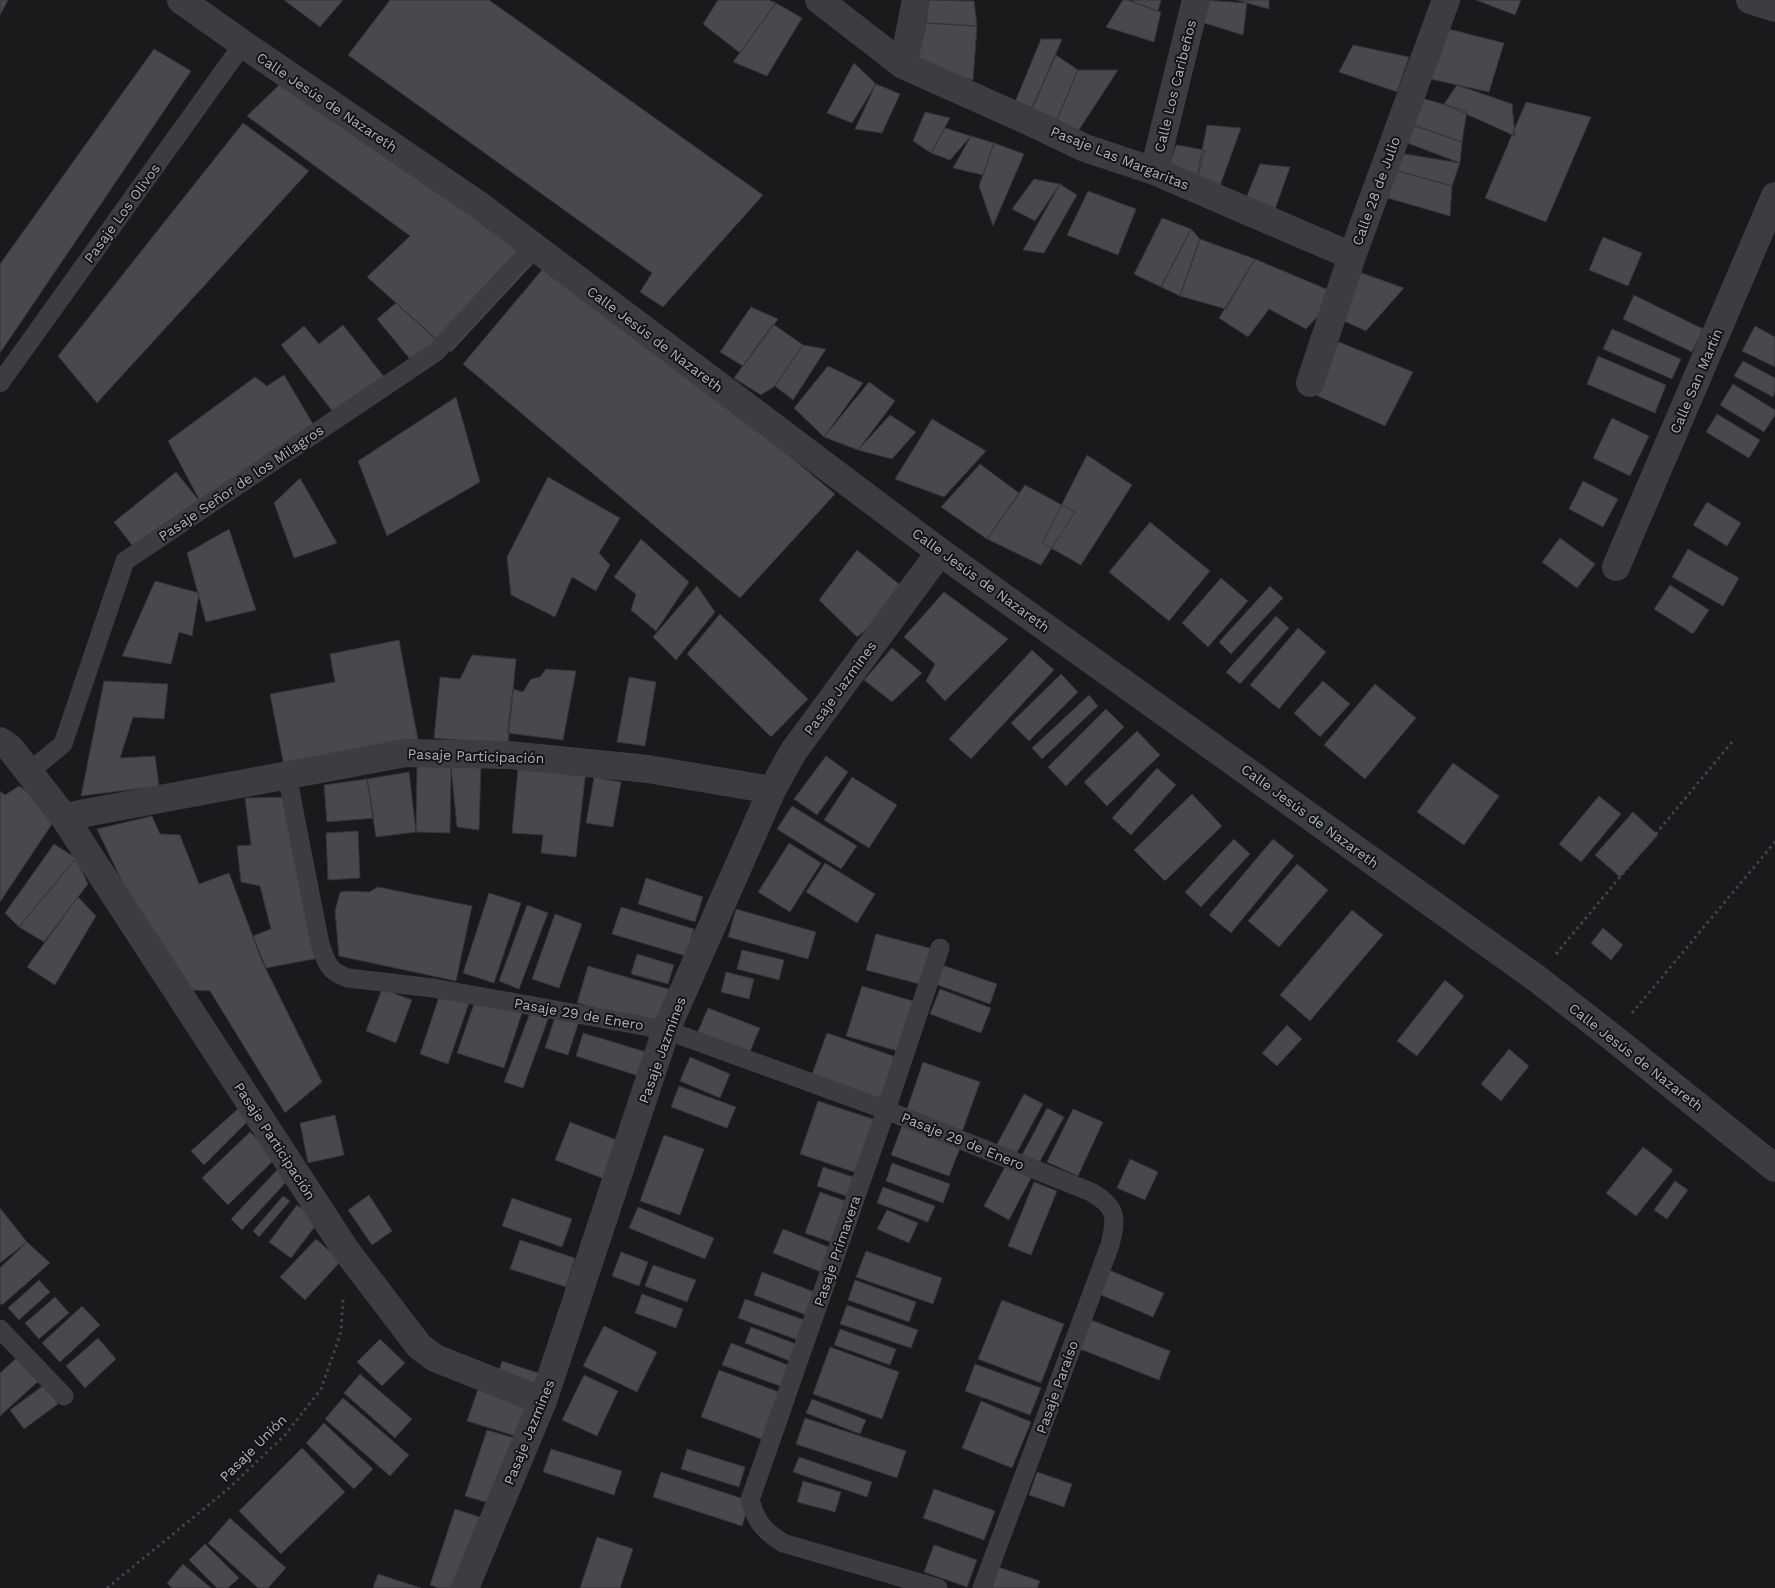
<svg xmlns="http://www.w3.org/2000/svg" width="1775" height="1588" viewBox="0 0 1775 1588" font-family="'Work Sans',sans-serif">
	<rect width="100%" height="100%" fill="#1a1a1c"/>
	<path fill="#47494c" stroke="#343538" d="M0 0H8L0 15Z
		M284 0H343L320 27Z
		M390 0H489L763 195 663 307 640 292 652 273 348 55Z
		M718 0H769L776 3 740 53 703 24Z
		M929 0 974 1 977 26 926 23Z
		M1123 0H1128L1161 12 1154 42 1106 27Z
		M1133 0H1161L1158 11 1133 2Z
		M1203 0 1247 3 1243 35 1198 21Z
		M1237 0H1269V9L1247 3Z
		M1476 0H1521L1515 15Z
		M776 3 802 18 767 76 733 62Z
		M926 23 977 26 973 80 916 67Z
		M1441 27 1504 43 1489 92 1426 78Z
		M1041 39H1062L1033 107H1013Z
		M1353 45 1409 57 1397 92 1339 72Z
		M154 49 191 71 0 353V264Z
		M1056 55 1078 70 1054 126 1027 118Z
		M854 63 876 84 852 123 827 113Z
		M1078 70H1118L1073 139 1054 126Z
		M280 84 540 256 451 352 367 277 410 236 247 116Z
		M876 84 900 94 882 133 855 129Z
		M1457 85 1512 104 1515 136 1444 104Z
		M1418 97 1467 111 1462 142 1404 122Z
		M1526 102 1591 117 1546 222 1485 198Z
		M925 112 950 118 931 153 913 141Z
		M1404 122 1462 142 1460 163 1405 142Z
		M243 123 309 171 97 403 58 356Z
		M1207 125 1241 128 1217 194 1195 187Z
		M945 128 971 136 950 160 931 153Z
		M971 136 994 143 983 175 953 168Z
		M994 143 1024 154 993 226 979 186Z
		M1176 145 1205 150 1195 187 1167 172Z
		M1399 153 1460 163 1452 186 1391 169Z
		M1260 164 1290 167 1272 218 1242 208Z
		M1391 169 1452 186 1450 216 1377 195Z
		M1034 179 1060 184 1035 221 1012 209Z
		M1060 184 1077 195 1044 253 1023 250Z
		M1088 191 1136 209 1118 255 1067 235Z
		M1162 218 1191 229 1161 287 1134 274Z
		M1191 229 1200 239 1180 296 1161 287Z
		M1603 237 1642 253 1628 286 1589 270Z
		M1200 239 1255 259 1226 309 1180 296Z
		M552 258 835 494 740 598 463 364Z
		M1255 259 1338 294 1306 329 1269 309 1248 337 1219 318Z
		M1356 271 1404 288 1366 331 1333 316Z
		M1634 295 1703 329 1692 352 1623 319Z
		M396 303 441 344 414 364 377 319Z
		M751 307 778 319 743 366 720 352Z
		M773 324 803 345 775 386 761 395 734 378Z
		M343 325 385 378 337 417 281 345 304 326 319 344Z
		M1755 326 1775 337V367L1742 351Z
		M1612 329 1681 359 1672 379 1603 349Z
		M1339 342 1413 372 1385 426 1309 392Z
		M803 345 826 349 793 400 775 386Z
		M1598 356 1666 385 1655 413 1587 384Z
		M1743 361 1775 378V392L1773 397 1734 376Z
		M828 366 863 383 824 437 794 408Z
		M284 375 313 424 201 503 168 441 255 377 267 386Z
		M869 382 895 401 858 450 824 437Z
		M1733 384 1775 410V415L1764 432 1720 405Z
		M456 397 480 482 387 536 358 461Z
		M1717 414 1760 440 1749 458 1706 432Z
		M890 415 916 432 892 459 858 450Z
		M1612 418 1649 436 1630 476 1593 458Z
		M932 419 986 451 944 497 895 479Z
		M1087 455 1132 485 1081 565 1042 543Z
		M980 464 1019 493 987 539 941 507Z
		M176 472 201 503 139 554 114 522Z
		M548 477 620 518 599 553 610 565 596 591 572 577 555 617 511 595 507 557Z
		M300 478 337 543 294 558 274 503Z
		M1583 481 1618 499 1603 527 1569 509Z
		M1025 485 1075 512 1041 565 987 539Z
		M1707 502 1741 523 1727 546 1693 525Z
		M1150 522 1210 571 1169 621 1109 572Z
		M229 529 256 610 206 622 187 553Z
		M1560 538 1595 564 1577 588 1542 562Z
		M641 539 689 582 656 631 631 610 636 594 614 577Z
		M1688 549 1739 578 1723 606 1672 577Z
		M857 550 910 593 857 637 819 600Z
		M1221 578 1248 601 1208 647 1182 623Z
		M155 581 199 593 192 636 179 632 171 664 122 656Z
		M1670 585 1709 610 1693 634 1654 609Z
		M697 586 715 612 676 660 653 637Z
		M1270 586 1283 598 1231 654 1219 642Z
		M944 592 1008 639 945 701 926 681 935 664 904 637Z
		M720 614 808 699 771 737 687 654Z
		M1276 616 1289 628 1240 684 1226 672Z
		M1298 628 1326 652 1279 709 1250 685Z
		M399 640 418 740 284 766 270 694 335 682 330 654Z
		M892 648 922 673 892 702 864 680Z
		M1032 650 1054 670 971 759 949 739Z
		M472 655 516 659 508 744 434 738 440 677 460 679Z
		M546 669 576 671 563 740 507 733 513 689 523 692 531 679 540 677Z
		M1061 674 1078 692 1029 741 1011 723Z
		M629 677 656 682 645 746 617 742Z
		M104 681 168 684 164 719 133 717 120 758 155 756 159 786 81 796Z
		M1323 681 1350 704 1320 737 1294 713Z
		M1375 684 1416 718 1365 779 1324 745Z
		M1089 695 1098 706 1042 759 1032 748Z
		M1106 709 1124 727 1066 786 1048 767Z
		M1137 731 1160 755 1107 806 1084 782Z
		M826 756 848 772 817 815 794 799Z
		M1453 763 1499 796 1464 845 1417 812Z
		M481 764 479 830 457 827 451 766Z
		M417 766H451L450 833 416 832Z
		M1157 768 1176 785 1131 835 1112 818Z
		M518 769 586 770 576 857 541 853 543 835 512 833Z
		M409 772 416 832 376 837 367 779Z
		M594 777 621 782 613 827 586 823Z
		M852 777 897 805 869 848 824 820Z
		M367 779 374 818 327 822 324 785Z
		M19 786 60 812 0 902V791L5 795Z
		M1192 794 1222 826 1165 881 1134 850Z
		M1599 796 1621 814 1581 862 1559 844Z
		M293 797 319 958 266 968 253 936 271 929 260 886 241 882 237 846 251 845 245 798Z
		M792 806 857 846 841 869 777 829Z
		M1633 812 1658 835 1620 877 1595 855Z
		M152 816 160 834 180 835 199 884 229 873 262 961 322 1082 285 1113 210 991 189 990 137 913 97 829Z
		M358 831 360 878 328 880 326 833Z
		M1234 839 1250 854 1201 907 1185 892Z
		M1273 839 1294 856 1231 933 1209 915Z
		M789 843 821 863 790 912 758 892Z
		M54 844 76 858 19 927 5 913Z
		M76 858 88 884 44 942 19 927Z
		M825 863 875 894 857 923 806 892Z
		M1297 864 1328 890 1279 947 1248 921Z
		M646 878 703 897 695 922 638 904Z
		M378 887 472 906 456 981 339 956 335 911 340 892 347 891 369 892Z
		M489 893 521 903 494 983 463 973Z
		M78 897 96 916 55 985 27 967Z
		M527 905 548 913 519 989 499 981Z
		M621 907 694 929 686 956 612 934Z
		M736 909 816 932 808 959 728 937Z
		M1352 910 1383 935 1310 1021 1280 995Z
		M555 914 582 924 559 988 532 979Z
		M1603 928 1623 945 1611 960 1591 943Z
		M876 934 937 950 927 986 866 970Z
		M742 950 784 960 779 980 737 969Z
		M637 954 674 965 668 984 631 974Z
		M942 965 997 984 990 1004 935 984Z
		M588 966 675 991 664 1028 577 1003Z
		M726 972 754 979 749 999 721 992Z
		M1445 980 1464 996 1417 1056 1397 1041Z
		M862 986 916 1002 901 1052 846 1036Z
		M382 989 412 1000 396 1043 366 1031Z
		M940 989 991 1008 981 1033 930 1014Z
		M441 991 470 1000 448 1064 420 1054Z
		M476 998 522 1013 504 1068 457 1053Z
		M533 1005 551 1011 523 1088 504 1082Z
		M708 1008 760 1028 748 1056 696 1036Z
		M556 1014 579 1021 568 1055 545 1048Z
		M1287 1025 1302 1039 1277 1066 1262 1053Z
		M583 1033 653 1054 645 1078 576 1056Z
		M827 1033 899 1058 882 1105 810 1080Z
		M1509 1049 1529 1066 1501 1101 1481 1084Z
		M690 1057 730 1074 720 1098 680 1081Z
		M923 1062 980 1082 962 1132 906 1112Z
		M679 1086 736 1107 727 1128 671 1107Z
		M1024 1094 1043 1104 1015 1156 996 1146Z
		M818 1101 876 1120 857 1173 800 1154Z
		M239 1108 248 1121 204 1165 191 1151Z
		M1047 1108 1064 1117 1039 1163 1022 1155Z
		M1073 1109 1103 1122 1078 1176 1047 1162Z
		M335 1115 344 1155 308 1163 300 1123Z
		M570 1122 622 1142 607 1180 555 1160Z
		M902 1126 960 1148 949 1176 891 1155Z
		M250 1132 276 1158 228 1205 202 1178Z
		M664 1135 704 1149 680 1215 640 1201Z
		M1643 1147 1673 1170 1636 1216 1606 1193Z
		M1130 1159 1158 1172 1145 1200 1117 1188Z
		M892 1163 950 1184 943 1203 886 1181Z
		M1006 1165 1031 1178 1009 1220 984 1206Z
		M823 1167 859 1179 852 1198 817 1186Z
		M277 1170 288 1180 242 1230 231 1219Z
		M1675 1181 1688 1190 1667 1219 1654 1210Z
		M1034 1182 1057 1191 1031 1255 1008 1246Z
		M883 1187 935 1206 928 1222 877 1203Z
		M820 1192 851 1203 836 1244 805 1233Z
		M369 1195 392 1231 372 1245 348 1210Z
		M283 1196 290 1201 259 1237 253 1231Z
		M512 1198 572 1219 562 1247 502 1226Z
		M297 1205 319 1221 291 1258 269 1242Z
		M638 1207 714 1238 705 1259 629 1228Z
		M0 1208 27 1242 0 1263Z
		M887 1210 918 1223 909 1243 877 1229Z
		M783 1229 836 1250 826 1274 773 1253Z
		M316 1239 341 1261 305 1300 280 1277Z
		M520 1240 575 1258 566 1287 510 1269Z
		M27 1242 50 1263 2 1305 0 1303V1268Z
		M866 1251 942 1278 933 1304 856 1277Z
		M621 1252 648 1262 639 1286 612 1276Z
		M653 1265 696 1280 687 1302 645 1286Z
		M1109 1270 1164 1293 1153 1317 1099 1294Z
		M762 1272 825 1296 816 1319 754 1295Z
		M39 1280 50 1292 19 1320 8 1308Z
		M855 1280 916 1302 909 1322 848 1300Z
		M642 1294 683 1309 676 1328 635 1313Z
		M55 1297 69 1313 39 1339 25 1323Z
		M745 1299 813 1323 806 1343 738 1318Z
		M1002 1300 1064 1324 1041 1383 978 1359Z
		M847 1305 918 1330 911 1348 840 1324Z
		M82 1306 100 1325 60 1362 42 1343Z
		M1086 1318 1170 1351 1159 1380 1075 1347Z
		M604 1326 657 1352 637 1392 583 1366Z
		M751 1327 804 1347 797 1364 745 1343Z
		M840 1329 896 1349 890 1365 834 1345Z
		M98 1338 116 1359 85 1388 66 1366Z
		M380 1339 405 1363 382 1386 357 1362Z
		M731 1343 796 1368 788 1389 722 1365Z
		M830 1347 899 1372 882 1419 813 1394Z
		M22 1353 43 1377 0 1416V1373Z
		M502 1361 547 1376 540 1396 496 1381Z
		M975 1364 1041 1388 1030 1415 965 1391Z
		M719 1370 793 1397 775 1444 701 1417Z
		M360 1374 412 1419 395 1438 344 1393Z
		M584 1375 618 1391 597 1436 562 1420Z
		M44 1385 58 1404 24 1429 10 1410Z
		M478 1389 541 1410 531 1441 467 1421Z
		M343 1398 409 1455 390 1476 325 1419Z
		M812 1399 866 1420 860 1434 806 1413Z
		M981 1401 1031 1422 1012 1468 962 1448Z
		M805 1418 906 1451 897 1478 796 1444Z
		M324 1423 373 1469 354 1489 306 1443Z
		M487 1430 521 1440 499 1506 465 1496Z
		M302 1448 345 1492 281 1554 239 1511Z
		M551 1449 622 1471 614 1495 543 1472Z
		M687 1449 745 1467 739 1487 681 1469Z
		M799 1457 872 1482 867 1497 793 1472Z
		M661 1472 750 1501 742 1526 653 1497Z
		M1037 1472 1072 1484 1064 1507 1029 1495Z
		M803 1481 841 1492 835 1512 797 1502Z
		M934 1489 995 1511 984 1540 923 1518Z
		M455 1509 483 1518 460 1588H439L430 1585Z
		M230 1518 286 1568 268 1588H258L208 1543Z
		M597 1537 633 1549 620 1588H580Z
		M205 1544 239 1578 228 1588H217L189 1560Z
		M934 1545 977 1560 967 1587 924 1572Z
		M183 1564 211 1588H172L167 1583Z
		M998 1567 1040 1581 1037 1588H990Z
		M378 1574 421 1588H373Z"/>
	<g fill="none" stroke-linecap="round" stroke-linejoin="round">
		<path stroke="#414448" stroke-width="3" stroke-dasharray="2.5 4" stroke-linecap="butt" d="M1556 954 1732 742
			M1632 1013 1775 842
			M107 1588 228 1489 285 1435 321 1389 341 1332 343 1299"/>
		<path stroke="#3b3d41" stroke-width="19" d="M0 383 243 44
			M29 772 63 744 125 561 436 352 533 247
			M287 775 320 944C327 964 328 971 348 978L433 988 666 1030 886 1110 1091 1192C1117 1207 1117 1217 1110 1245L982 1588
			M0 1329 64 1396
			M938 1588 783 1543C763 1530 757 1523 750 1500L886 1110 940 948"/>
		<path stroke="#3b3d41" stroke-width="28" d="M181 0 243 44 476 203 940 552 1536 978 1612 1037 1775 1168
			M819 0 903 65 1028 121 1085 148 1154 171 1352 256
			M1750 0 1775 8
			M903 65 916 0
			M1154 171 1196 0
			M1310 383 1352 256 1446 0
			M1616 567 1775 196
			M0 741 10 748 64 817 345 1249 419 1346 435 1358 543 1401
			M64 817 406 753 509 755 648 769 772 790
			M465 1588 543 1401 666 1030 772 790 793 752 940 552"/>
	</g>
	<g text-anchor="middle" stroke-width="4" stroke-linejoin="round" paint-order="stroke">
		<g font-size="14" fill="#aeb3bb" stroke="#151517">
			<text transform="translate(1175 86) rotate(-76)" y="5">Calle Los Caribeños</text>
			<text transform="translate(327 102) rotate(34)" y="5">Calle Jesús de Nazareth</text>
			<text transform="translate(1120 158) rotate(22)" y="5">Pasaje Las Margaritas</text>
			<text transform="translate(1376 191) rotate(-70)" y="5">Calle 28 de Julio</text>
			<text transform="translate(122 213) rotate(-54)" y="5">Pasaje Los Olivos</text>
			<text transform="translate(655 339) rotate(37)" y="5">Calle Jesús de Nazareth</text>
			<text transform="translate(1696 381) rotate(-67)" y="5">Calle San Martín</text>
			<text transform="translate(241 483) rotate(-34)" y="5">Pasaje Señor de los Milagros</text>
			<text transform="translate(981 580) rotate(36)" y="5">Calle Jesús de Nazareth</text>
			<text transform="translate(840 688) rotate(-54)" y="5">Pasaje Jazmines</text>
			<text transform="translate(476 756) rotate(2)" y="5">Pasaje Participación</text>
			<text transform="translate(1310 816) rotate(36)" y="5">Calle Jesús de Nazareth</text>
			<text transform="translate(579 1014) rotate(10)" y="5">Pasaje 29 de Enero</text>
			<text transform="translate(662 1050) rotate(-70)" y="5">Pasaje Jazmines</text>
			<text transform="translate(1636 1057) rotate(38)" y="5">Calle Jesús de Nazareth</text>
			<text transform="translate(275 1141) rotate(57)" y="5">Pasaje Participación</text>
			<text transform="translate(963 1141) rotate(22)" y="5">Pasaje 29 de Enero</text>
			<text transform="translate(837 1251) rotate(-71)" y="5">Pasaje Primavera</text>
			<text transform="translate(1057 1387) rotate(-70)" y="5">Pasaje Paraíso</text>
			<text transform="translate(529 1432) rotate(-68)" y="5">Pasaje Jazmines</text>
			<text transform="translate(253 1448) rotate(-45)" y="5">Pasaje Unión</text>
		</g>
	</g>
</svg>
